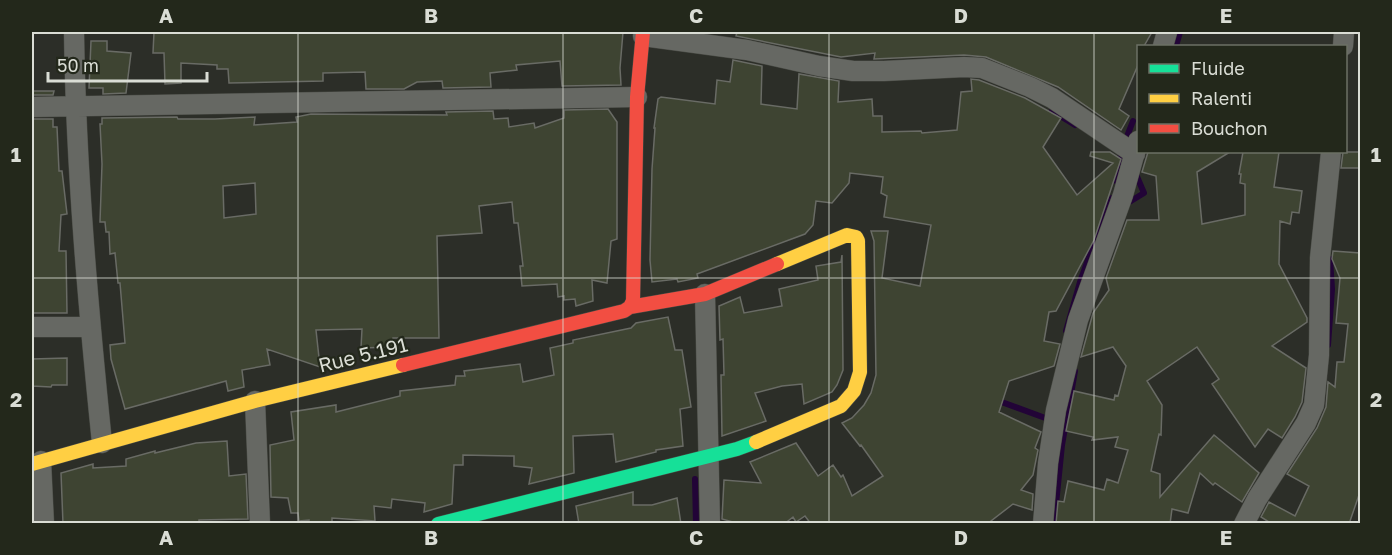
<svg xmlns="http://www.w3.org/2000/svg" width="1392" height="555" viewBox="0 0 1392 555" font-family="'Golos Text',sans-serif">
	<rect width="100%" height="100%" fill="#2c2e28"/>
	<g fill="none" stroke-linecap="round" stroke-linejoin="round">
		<path stroke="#220437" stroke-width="6" d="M1176 46 1180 32
			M1052 111 1075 125
			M1123 139H1126L1133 121
			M1117 182 1122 156 1119 152
			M1126 204 1144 193 1135 172
			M1096 237 1112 198
			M1066 331 1080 282 1094 243
			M1328 345 1332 289 1330 259
			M996 400 1048 419
			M695 479 696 524
			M1054 524 1062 445 1075 371"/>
	</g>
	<path fill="#3e4432" stroke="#696b65" stroke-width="1.5" fill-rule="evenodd" d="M154 32H623L620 68 621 85 562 86 560 61 516 65 517 70 490 73 491 87 443 88 442 81 417 82 404 89H366L365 72 323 73V81L229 83 228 69H217V65L181 63V83L165 84 164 53H153Z
		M737 32H1152L1144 46H1138V65L1119 109 1129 116 1121 130 1058 87 986 57 964 55 874 59 875 53 841 57 736 36Z
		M91 41H107V51L131 53 126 93 103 94V88H89Z
		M733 60 762 66 761 104 797 109 799 74 839 81 838 102 872 99 873 116H882V132L921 131 922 133 957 130 961 92 972 91 971 79 979 80 1025 98 1061 118 1043 147 1077 195 1113 163 1090 156 1091 152H1110L1121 159 1094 240 1056 311 1049 312 1044 341 1060 344 1054 366 1009 381 999 412 1041 432 1035 448 1038 450 1033 475 1021 490 1033 494 1032 510 1013 504 987 524H811L805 516 796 522 793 517 784 524H740L722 519 724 480 761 483 750 462 796 443 818 476 833 465 841 477 843 475 852 496 883 476 861 445 860 446 842 423 852 418 864 405 871 393 876 375 874 241 871 231H888L882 278 920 286 931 225 884 217 887 196 881 193 883 177 850 173 849 183 832 203 816 201 813 225 805 234 697 274 698 278 678 282 677 279 652 282 650 260 652 169 655 128H654L658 99 661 97 715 104 717 80 730 82Z
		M32 91H54L53 95H32Z
		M608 109 617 122V239L611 241 607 283 592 280 593 301 576 306 575 299 564 300V296L558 297 557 284 522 286 520 266H523L518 223H514L512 202 479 206 482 233 437 236 439 338H393V347L361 348 362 329 316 330 320 367 267 349 270 365 242 370 244 387 228 391 226 381 125 409 111 359 110 345 125 343 120 283H118L115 253 110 254 109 232H106L105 222H100L102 164 100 124H102V118L177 117 178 119H215L255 117 254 125 297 122 296 117 311 114 447 115 446 112 493 111 494 119 508 118 509 127 534 123 535 128 564 118V110ZM255 183 256 214 224 218 223 186Z
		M32 119H53V127H57L59 171H62L67 214 61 215 59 251H66L67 313H32Z
		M1148 152H1230L1197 172 1202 224 1245 215V184L1240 183 1241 174H1239L1243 152H1279L1274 187 1302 191 1299 213 1292 212 1290 224 1280 221 1279 264 1307 318V322L1272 346 1306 368 1302 402 1295 417 1282 438 1268 429 1255 447 1212 384 1219 379 1197 347 1147 381 1162 405 1161 435 1159 434 1151 471 1160 474V497L1214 435 1259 473 1242 502 1215 483 1213 485 1200 473 1188 513 1172 509 1170 524H1056L1058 501 1064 502 1068 481 1104 490 1107 479 1118 483 1128 450 1115 447 1118 437 1092 440 1093 437 1066 431 1074 391 1114 400 1115 395 1118 396 1126 366 1113 347 1081 357 1093 313 1109 290 1106 278 1127 220H1159L1156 176 1142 172Z
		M1343 152H1360V168H1341Z
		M1333 251 1360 253V492L1349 524H1272L1261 517 1269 502 1295 516 1309 486 1287 474 1317 428 1326 407 1328 382 1335 387 1337 362H1344L1348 324 1336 323 1340 278 1332 259Z
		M842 255 843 370 837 385 832 392 804 404 802 384 782 386 755 393 766 421 722 436 721 375H724L723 339 720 340 719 306 740 297 744 313 782 306 779 289 818 280 816 266 841 262Z
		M668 317 675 350H682L691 407 680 409 683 446 656 450V452L616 462 613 434 573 436 574 473 529 484 532 468 514 466V456L463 455V465H454L452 504 424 512 425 503 392 499 391 508 374 506 375 521 332 518V524H309V520L299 521 298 513H291L288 498 271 497 270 445 294 440 291 412 336 405V412L400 396V391L455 385 456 376H465L464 371 520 364 523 382 554 375 550 348 573 343V340L631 328 636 323Z
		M67 358V385H52L51 387 32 386V359Z
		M227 441 229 476 246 474 248 519 199 520V524H63L61 473 93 464V468L126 466V459L155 451V453L196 443Z
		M633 492V505H652L677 498 681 524H579L576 506Z"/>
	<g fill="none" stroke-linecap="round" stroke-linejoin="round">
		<defs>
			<path id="street" d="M74 32C76 169 88 306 102 443
				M643 36 747 50 819 66 853 71H884L964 67 982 68 1030 87 1052 98 1135 154
				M1163 46 1167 32
				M1343 46 1344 32
				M32 107 637 97
				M705 294 710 524
				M32 327H90
				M255 401 260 524
				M41 461 44 524
				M1043 524 1048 463 1056 410 1078 320 1123 195 1138 141
				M1244 524 1257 499 1306 423 1314 405 1319 355 1320 258 1331 152"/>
			<path id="fast" d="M438 524 737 449 756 442"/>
			<path id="slow" d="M756 442 841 406 854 391 860 372 858 241 856 237 847 235 777 264
				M32 464 255 401 403 365"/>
			<path id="jam" d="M630 307 633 301 637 97 643 32
				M403 365 624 311 630 307 705 294 777 264"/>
		</defs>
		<use href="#street" stroke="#484a44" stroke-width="21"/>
		<use href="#fast" stroke="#484a44" stroke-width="15"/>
		<use href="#slow" stroke="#484a44" stroke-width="15"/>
		<use href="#jam" stroke="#484a44" stroke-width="15"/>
		<use href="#street" stroke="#666863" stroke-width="20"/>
		<use href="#fast" stroke="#16e098" stroke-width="14"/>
		<use href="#slow" stroke="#ffcf43" stroke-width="14"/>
		<use href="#jam" stroke="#f24e42" stroke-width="14"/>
	</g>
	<path fill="none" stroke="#daddd5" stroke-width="1.5" stroke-opacity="0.55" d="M298 32V524M563 32V524M829 32V524M1094 32V524M32 278H1360"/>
	<g text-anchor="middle" stroke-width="4.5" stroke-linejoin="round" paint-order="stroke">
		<g font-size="20" fill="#daddd5" stroke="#23281b">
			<text transform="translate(363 355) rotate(-14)" y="7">Rue 5.191</text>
		</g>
	</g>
	<rect width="1392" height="555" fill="none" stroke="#23281b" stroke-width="66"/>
	<rect x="1137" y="45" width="210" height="108" fill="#23281b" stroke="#6c7065" stroke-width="1.5"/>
	<rect x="1149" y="64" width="30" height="9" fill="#16e098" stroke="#6c7065" stroke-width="1.5"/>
	<text x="1191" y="75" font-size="18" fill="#daddd5">Fluide</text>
	<rect x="1149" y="94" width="30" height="9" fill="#ffcf43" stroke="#6c7065" stroke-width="1.5"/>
	<text x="1191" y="105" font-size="18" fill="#daddd5">Ralenti</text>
	<rect x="1149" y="124" width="30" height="9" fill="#f24e42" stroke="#6c7065" stroke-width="1.5"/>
	<text x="1191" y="135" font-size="18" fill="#daddd5">Bouchon</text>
	<path d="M48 72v9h159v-9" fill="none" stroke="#daddd5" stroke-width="3"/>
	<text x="57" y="72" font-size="18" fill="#daddd5" stroke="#23281b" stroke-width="4.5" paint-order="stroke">50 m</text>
	<rect x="33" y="33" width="1326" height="489" fill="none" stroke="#daddd5" stroke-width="2"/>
	<g font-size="20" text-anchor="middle" font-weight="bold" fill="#daddd5">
		<text x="166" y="23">A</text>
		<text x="431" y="23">B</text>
		<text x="696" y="23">C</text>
		<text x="961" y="23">D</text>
		<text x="1226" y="23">E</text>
		<text x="16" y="162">1</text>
		<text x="1376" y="162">1</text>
		<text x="16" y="407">2</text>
		<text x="1376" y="407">2</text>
		<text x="166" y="545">A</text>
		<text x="431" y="545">B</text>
		<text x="696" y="545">C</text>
		<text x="961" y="545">D</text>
		<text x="1226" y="545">E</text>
	</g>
</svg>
